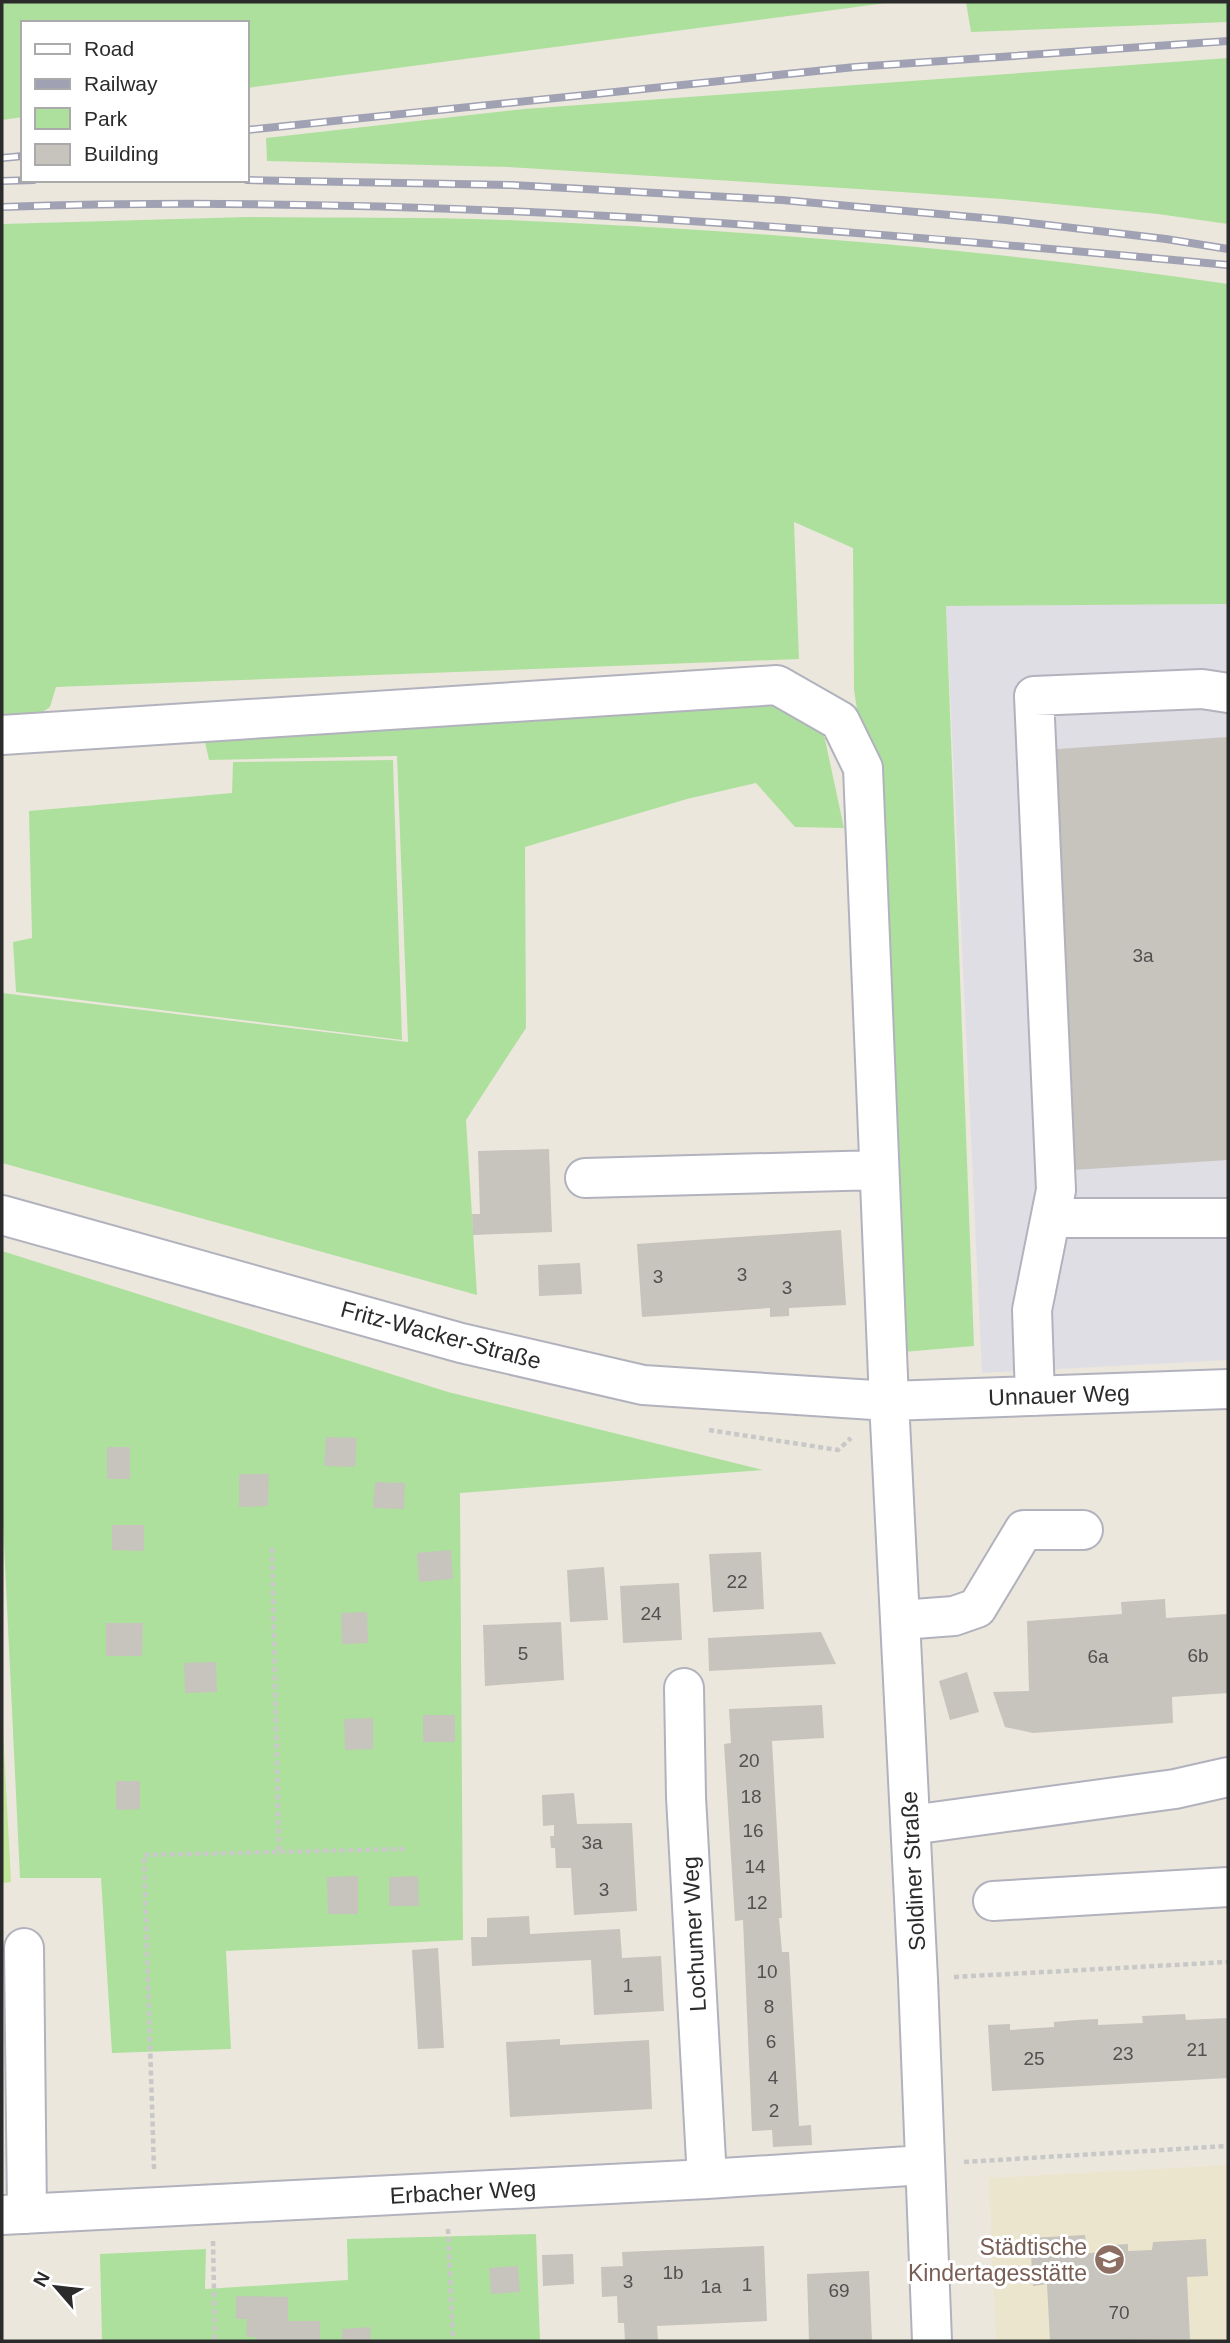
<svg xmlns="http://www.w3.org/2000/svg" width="1230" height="2343" viewBox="0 0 1230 2343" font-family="Arial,sans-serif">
	<rect width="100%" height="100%" fill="#ece7dd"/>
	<path fill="#e0dee5" d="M1228 604V1360L982 1373 946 606Z"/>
	<path fill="#ece5ce" d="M1228 2165V2341H996L989 2178Z"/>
	<path fill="#aee09d" d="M2 2H894L247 88V23H23V117L2 120Z
		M966 2H1228V22L971 32Z
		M1228 58V224L1158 214 1002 199 858 189 508 167 267 161 266 138 524 109Z
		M247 217C334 218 420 217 506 220 747 230 990 249 1228 284V604L946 606 974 1346 903 1352 872 807 854 690 853 548 794 522 799 659 56 687 50 707 2 740V224Z
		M773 699 823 730 844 828 795 827 756 783 687 799 525 847 526 1028 466 1120 477 1295 2 1163V993L408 1042 397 756 209 760 202 728Z
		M393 760 402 1040 16 992 13 942 32 938 29 811 232 793 233 762Z
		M2 1251 448 1392 763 1470 460 1493 463 1940 226 1951 231 2049 112 2053 101 1878H20L2 1502Z
		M536 2234 540 2341H102L100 2254 206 2249 205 2289 348 2280 347 2239Z"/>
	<path fill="#c0e699" d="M2 1712 11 1882 2 1883Z"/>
	<path fill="#c7c3bd" d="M1228 737V1160L1073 1170 1044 750Z
		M549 1149 552 1232 473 1235 472 1214H480L478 1151Z
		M841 1230 846 1305 789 1308V1316L770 1317V1308L642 1317 637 1244Z
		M580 1263 582 1294 539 1296 538 1265Z
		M326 1437 357 1438 355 1467 324 1466Z
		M107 1447H130V1479H107Z
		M239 1474H269L268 1506 239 1507Z
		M375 1482 405 1483 404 1509 373 1508Z
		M112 1525H144V1551L112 1550Z
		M451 1550 453 1579 419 1582 417 1553Z
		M761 1552 764 1609 713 1612 709 1554Z
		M604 1567 608 1620 570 1622 567 1570Z
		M679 1583 682 1640 623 1643 620 1586Z
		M1165 1599 1166 1618 1228 1614V1693L1172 1697 1173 1723 1033 1733 1005 1727 993 1692 1029 1691 1027 1621 1122 1614 1121 1602Z
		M367 1612 368 1643 342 1644 341 1613Z
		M561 1622 564 1680 485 1686 483 1625Z
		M106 1623H143L142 1656H106Z
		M821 1632 836 1664 709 1671 708 1638Z
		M216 1662 217 1692 185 1693 184 1663Z
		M967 1672 979 1712 950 1720 939 1681Z
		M822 1705 824 1738 772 1741 782 1918H779L782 1952H789L799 2126 811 2125 812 2145 773 2147 772 2130 752 2131 743 1920 735 1921 724 1744 731 1743 729 1709Z
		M423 1715H455V1742H423Z
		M373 1718V1749L345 1750 344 1719Z
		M116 1781H140V1809L116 1810Z
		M574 1793 577 1824 632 1823 637 1911 574 1915 571 1868H556L555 1848H551L550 1836H554V1825L543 1826 542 1795Z
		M358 1876V1914H328L327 1877Z
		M418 1876 419 1906H389V1877Z
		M529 1916 530 1934 620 1929 622 1958 661 1956 664 2011 594 2015 591 1960 472 1966 471 1937H487V1918Z
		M438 1948 444 2048 418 2049 412 1950Z
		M1185 2014 1186 2020 1228 2018V2078L992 2091 988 2025 1010 2024V2030L1054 2027V2022L1077 2020 1098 2019V2025L1143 2023 1142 2016Z
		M560 2039V2045L649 2040 652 2109 510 2117 506 2042Z
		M1085 2235 1087 2253 1113 2252 1112 2245 1128 2244V2251L1152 2250 1153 2242 1206 2239 1208 2276 1187 2277 1190 2339 1050 2341 1047 2284 1033 2286 1030 2238Z
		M764 2246 767 2321 657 2326 658 2341H625L624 2323H618L617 2296 602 2297 601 2267 623 2266 622 2252Z
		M573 2254 574 2284 543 2286 542 2255Z
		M518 2266 520 2292 491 2294 489 2268Z
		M869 2271 872 2341H809L807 2274Z
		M236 2296 288 2297V2321H320V2341H256V2337H246L247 2319H236Z
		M370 2327 371 2341H342V2329Z"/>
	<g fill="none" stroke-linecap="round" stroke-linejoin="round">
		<defs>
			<path id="minor" d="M2 735 777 685 840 721 863 768 889 1401 918 1979 932 2341
				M585 1178 879 1170
				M2 1215 461 1343 643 1385 889 1401 1228 1389
				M1051 1218H1228
				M1035 1396 1032 1310 1056 1190 1034 696 1202 689 1228 693
				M901 1620 954 1616 977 1608 1024 1530H1083
				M684 1688 686 1797 707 2179
				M911 1825 1175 1789 1228 1777
				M993 1901 1228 1887
				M24 1948 27 2214
				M2 2215 707 2179 924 2165"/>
		</defs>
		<use href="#minor" stroke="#b1b2bd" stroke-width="42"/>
		<path stroke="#c8c8c8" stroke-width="4.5" stroke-dasharray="5 3.5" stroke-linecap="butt" d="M709 1430 838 1450 851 1438
			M272 1548 279 1853
			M954 1977 1228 1962
			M964 2162 1228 2146
			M154 2169 144 1855 406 1849
			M448 2229 453 2341
			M213 2241 215 2341"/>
		<use href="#minor" stroke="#fff" stroke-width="38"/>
		<defs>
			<path id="rail" d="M247 130 855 67 1228 41
				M2 158 23 156
				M247 180 512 185 782 200 1006 220 1166 239 1228 249
				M2 181 34 180
				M2 207C412 193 820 227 1228 265"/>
		</defs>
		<use href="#rail" stroke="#a0a2b4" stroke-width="8"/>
		<use href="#rail" stroke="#fff" stroke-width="5" stroke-dasharray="16" stroke-linecap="butt"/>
	</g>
	<defs>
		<symbol id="school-disc" viewBox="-11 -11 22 22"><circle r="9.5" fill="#8d6e63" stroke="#fff"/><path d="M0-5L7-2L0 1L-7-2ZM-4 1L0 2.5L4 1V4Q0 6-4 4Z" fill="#fff"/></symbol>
	</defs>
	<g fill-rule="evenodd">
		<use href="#school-disc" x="1092" y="2242" width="35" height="35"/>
	</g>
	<g text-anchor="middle" stroke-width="6" stroke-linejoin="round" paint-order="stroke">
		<g font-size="19" fill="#525150">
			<text x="1143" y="962">3a</text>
			<text x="742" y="1281">3</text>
			<text x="658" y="1283">3</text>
			<text x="787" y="1294">3</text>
			<text x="737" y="1588">22</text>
			<text x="651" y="1620">24</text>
			<text x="523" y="1660">5</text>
			<text x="1198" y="1662">6b</text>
			<text x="1098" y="1663">6a</text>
			<text x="749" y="1767">20</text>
			<text x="751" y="1803">18</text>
			<text x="753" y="1837">16</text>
			<text x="592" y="1849">3a</text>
			<text x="755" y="1873">14</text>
			<text x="604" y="1896">3</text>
			<text x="757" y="1909">12</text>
			<text x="767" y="1978">10</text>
			<text x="628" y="1992">1</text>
			<text x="769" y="2013">8</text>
			<text x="771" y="2048">6</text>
			<text x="1197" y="2056">21</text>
			<text x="1123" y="2060">23</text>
			<text x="1034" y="2065">25</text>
			<text x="773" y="2084">4</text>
			<text x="774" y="2117">2</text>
			<text x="673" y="2279">1b</text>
			<text x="628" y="2288">3</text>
			<text x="747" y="2291">1</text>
			<text x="711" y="2293">1a</text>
			<text x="839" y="2297">69</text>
			<text x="1119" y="2319">70</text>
		</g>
		<g font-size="23" fill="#2b2b2b" stroke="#fff">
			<text transform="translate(441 1335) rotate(15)" y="8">Fritz-Wacker-Straße</text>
			<text transform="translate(1059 1395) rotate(-2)" y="8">Unnauer Weg</text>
			<text transform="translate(913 1871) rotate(-93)" y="8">Soldiner Straße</text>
			<text transform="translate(694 1934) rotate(-93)" y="8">Lochumer Weg</text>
			<text transform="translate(463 2192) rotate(-3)" y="8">Erbacher Weg</text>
		</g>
		<g font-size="23" fill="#785e54" stroke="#fff" text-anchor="end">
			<text x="1087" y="2255">Städtische<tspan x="1087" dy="26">Kindertagesstätte</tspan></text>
		</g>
	</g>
	<rect width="1230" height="2343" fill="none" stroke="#2b2b2b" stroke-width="7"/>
	<rect x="21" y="21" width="228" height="161" fill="#ffffff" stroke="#aaaaaa" stroke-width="2"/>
	<rect x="35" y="44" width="35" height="10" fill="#ffffff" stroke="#aaaaaa" stroke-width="2"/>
	<text x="84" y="56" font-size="21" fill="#2b2b2b">Road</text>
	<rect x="35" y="79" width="35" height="10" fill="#a0a2b4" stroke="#aaaaaa" stroke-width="2"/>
	<text x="84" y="91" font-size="21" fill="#2b2b2b">Railway</text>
	<rect x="35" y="108" width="35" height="21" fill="#aee09d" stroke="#aaaaaa" stroke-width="2"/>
	<text x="84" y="126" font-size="21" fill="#2b2b2b">Park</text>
	<rect x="35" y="144" width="35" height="21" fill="#c7c3bd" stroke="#aaaaaa" stroke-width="2"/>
	<text x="84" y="161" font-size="21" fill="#2b2b2b">Building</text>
	<g transform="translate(56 2287) rotate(298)" stroke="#ffffff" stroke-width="5" paint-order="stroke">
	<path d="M0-5L12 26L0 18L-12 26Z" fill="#2b2b2b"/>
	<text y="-10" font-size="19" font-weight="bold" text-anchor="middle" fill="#2b2b2b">N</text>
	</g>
</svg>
